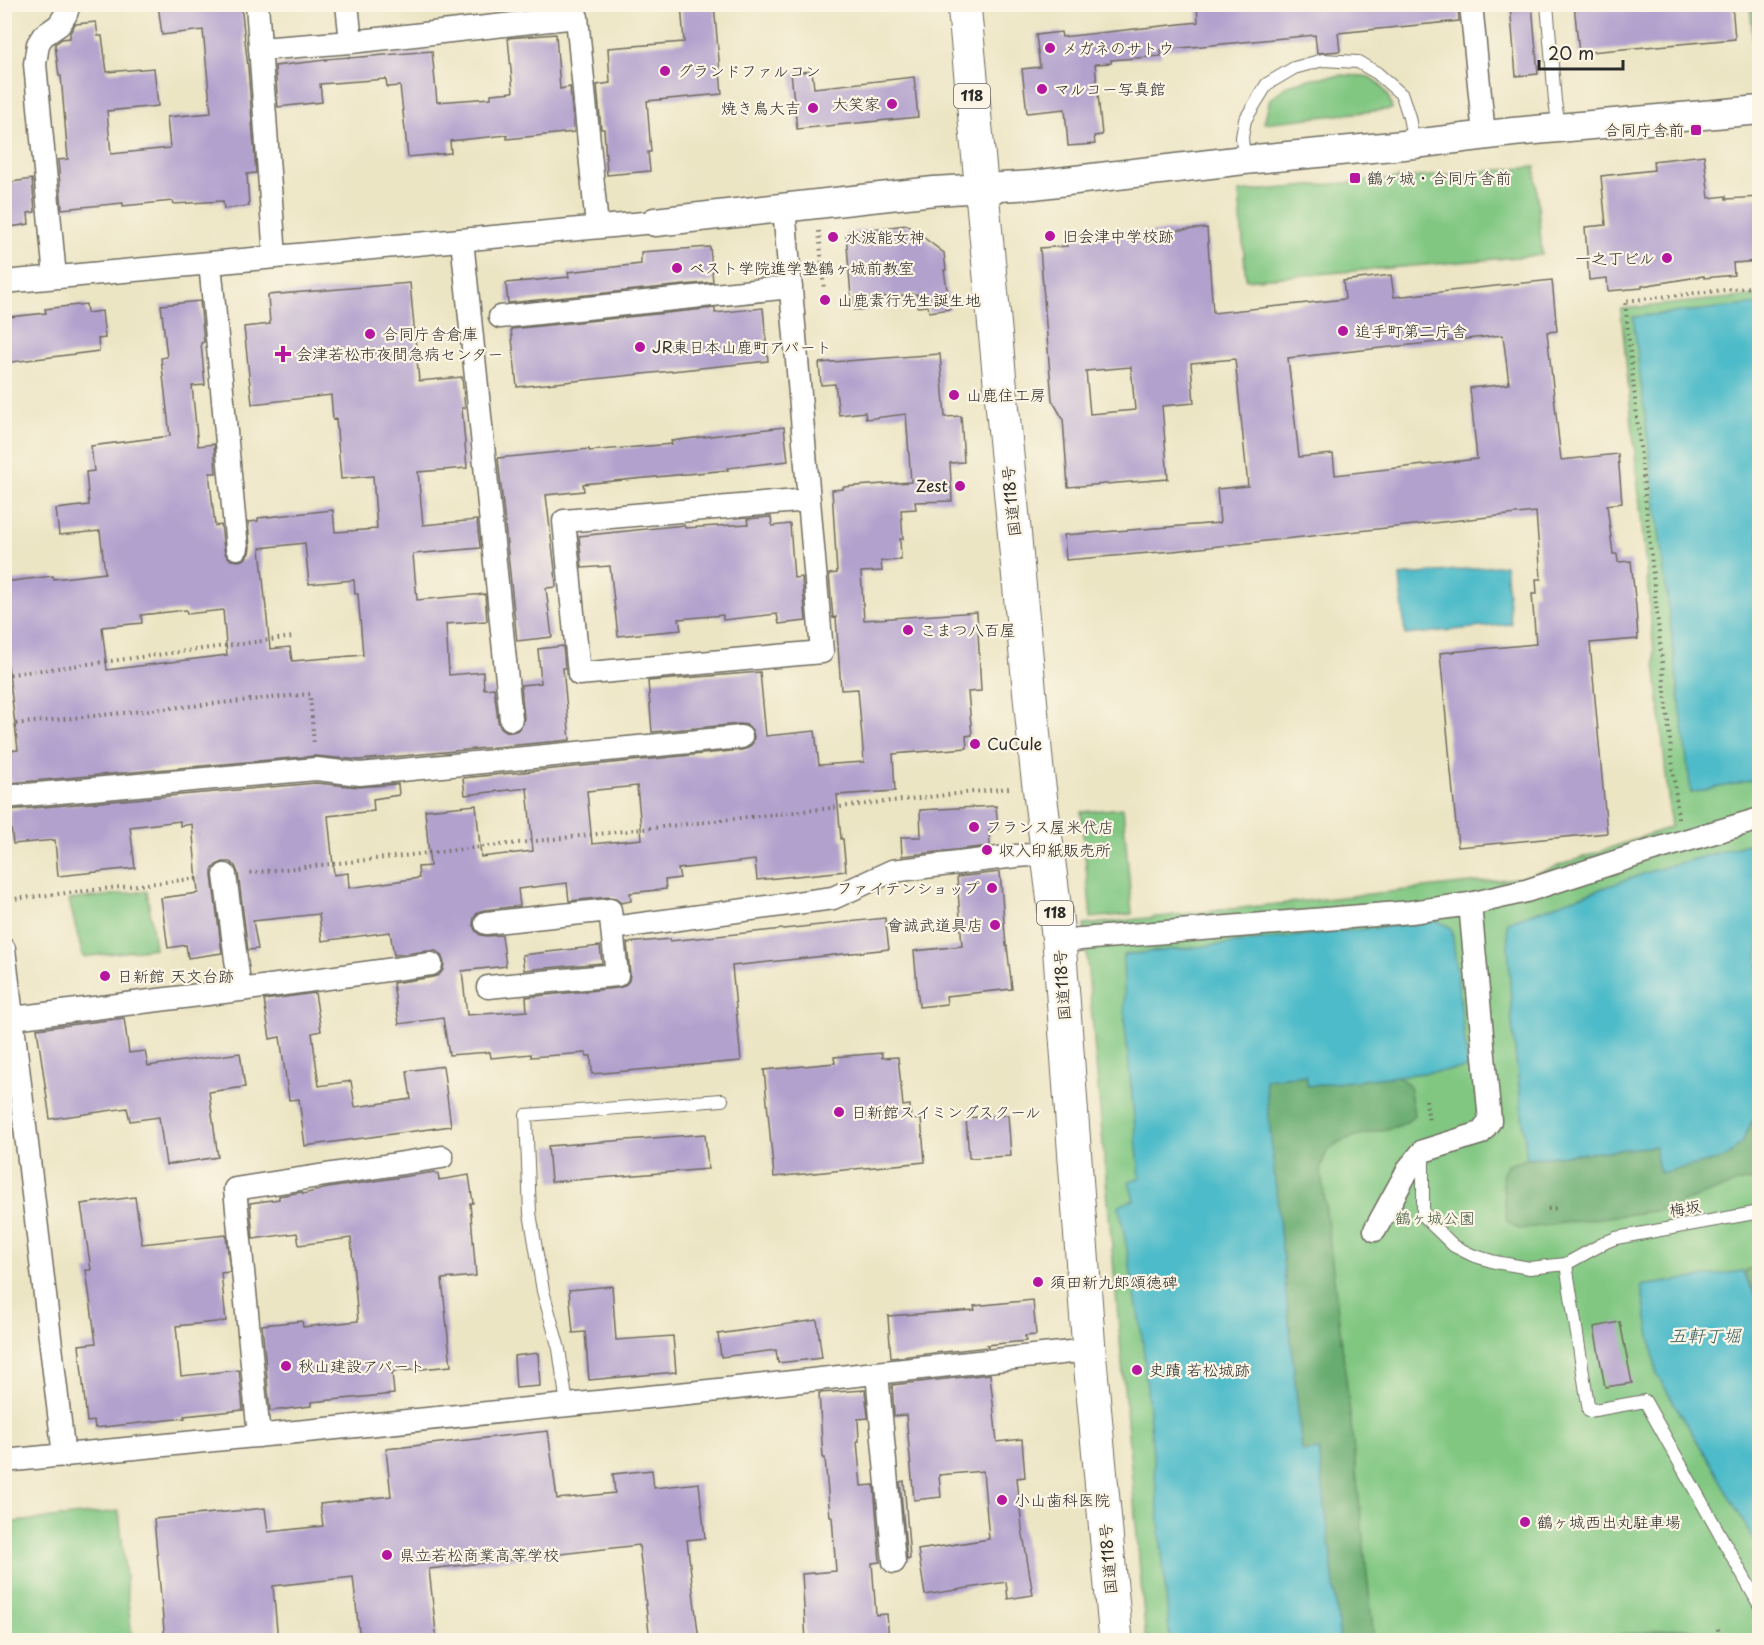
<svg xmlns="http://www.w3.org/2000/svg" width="1764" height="1645" viewBox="0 0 1764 1645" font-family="'Playpen Sans','Klee One',sans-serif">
	<rect width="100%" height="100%" fill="#fcf5e5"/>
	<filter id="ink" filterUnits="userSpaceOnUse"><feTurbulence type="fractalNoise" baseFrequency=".0167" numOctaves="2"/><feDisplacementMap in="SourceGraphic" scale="12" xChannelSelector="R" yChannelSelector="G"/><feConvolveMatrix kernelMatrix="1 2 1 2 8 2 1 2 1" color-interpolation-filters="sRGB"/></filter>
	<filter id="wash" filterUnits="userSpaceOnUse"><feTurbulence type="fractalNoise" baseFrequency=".008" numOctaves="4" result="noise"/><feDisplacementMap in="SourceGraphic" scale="24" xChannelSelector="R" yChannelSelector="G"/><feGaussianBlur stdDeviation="1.35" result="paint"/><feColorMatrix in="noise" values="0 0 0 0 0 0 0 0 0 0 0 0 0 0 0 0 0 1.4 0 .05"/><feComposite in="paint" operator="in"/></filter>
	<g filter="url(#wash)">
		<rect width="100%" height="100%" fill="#ece5c4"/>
		<path fill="#81c782" stroke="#567956" stroke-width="1.5" d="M1750 5H1759V76H1757Z
			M1344 75C1352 76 1362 75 1369 77 1381 81 1390 98 1392 109L1264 123 1270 99 1288 85 1313 78Z
			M1535 167 1542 255 1246 280 1239 192Z
			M1759 295V1640H1146L1084 925 1526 877 1671 827 1621 309Z
			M1123 808 1132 914 1091 918 1081 812Z
			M147 891 155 948 83 957 69 900Z
			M119 1511 132 1640H5V1523Z"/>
		<path fill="#68ac70" stroke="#4a6c4e" stroke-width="1.5" d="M1306 1075 1308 1086 1397 1076 1409 1085 1414 1115C1411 1118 1407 1123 1403 1124 1375 1136 1325 1130 1321 1170L1348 1396 1374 1640H1340L1319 1450 1302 1452 1265 1079Z
			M1759 1107V1179L1740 1182 1661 1210 1519 1229 1507 1221 1502 1176 1507 1165 1527 1159 1656 1146 1659 1173 1742 1142Z
			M1759 1269H1760L1759 1300 1744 1274 1747 1270Z
			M1687 1628 1702 1634 1703 1640H1568Z"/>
		<path fill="#4ebbc9" stroke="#3c737a" stroke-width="1.5" d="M1759 304V779L1691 793 1633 317Z
			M1505 565 1511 624 1405 635 1400 576Z
			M1759 841V1107L1742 1142 1726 1158 1659 1173 1655 1146 1527 1159 1512 1024 1507 922 1654 870Z
			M1437 921 1448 926 1452 931 1468 1068 1308 1086 1306 1075 1265 1079 1302 1452 1319 1450 1340 1640H1170L1142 1335 1119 1205 1134 1200 1129 1181 1140 1178 1125 1026 1123 955Z
			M1742 1271 1759 1301V1549L1711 1464 1657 1375 1641 1286Z"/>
		<g id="blocks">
			<path fill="#b2a1cd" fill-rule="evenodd" d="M158 4H241L248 68 256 173 247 174 249 206 224 209 223 201 174 204 173 201 123 206V203L62 209 58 160 68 159 61 76H59L55 44 62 39 70 38V33L75 24 96 22 98 36H102L107 72 154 68 158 106 107 111 111 154 170 148 167 117 211 113 203 30 162 35Z
				M681 4H714L722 94 647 101 651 152H648L650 171 607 175 604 129H601L597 85 610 83 608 48 684 42Z
				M1197 4H1458L1459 21 1338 33 1340 51 1317 53 1315 35 1161 50V56L1111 60V63L1095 64 1102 135 1094 136 1095 144 1068 146 1065 109 1027 113 1022 69 1040 67 1036 35 1061 32 1062 37 1198 22Z
				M1510 4H1532L1538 74 1516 76Z
				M1574 4H1732L1735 39 1579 53Z
				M556 34 560 89 570 87 574 132 507 139V135L450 141 451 153 408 157 400 86 387 87 386 79 320 84 322 102 278 107 275 66 326 60 325 59 349 57V58L432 51 437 102 491 98V94L513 92 508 38Z
				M812 71 814 88 914 77 918 117 797 129 791 73Z
				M1704 155 1709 198 1726 196V199L1760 197V261L1733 263 1734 275 1704 278V276L1642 286V288L1608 291 1607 278 1589 280 1585 227 1606 225 1601 176 1654 170 1653 161Z
				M32 179 35 212 28 213 29 224 4 228V183Z
				M907 225 944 253 946 270H944L950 309 929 312 928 306 918 307 917 294 874 298 875 309 854 310 853 297H851L846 232Z
				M1207 228 1213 313 1345 299 1343 281 1391 275 1394 297 1552 280 1557 331 1547 332 1561 460 1618 454 1622 503 1607 505 1613 554H1617L1618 562 1631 561 1636 607 1638 639 1590 643 1607 833 1458 847 1440 653 1536 644 1532 594H1537L1536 579H1541L1536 512 1173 551 1066 560 1064 535 1220 523 1217 489 1248 486 1235 359 1191 363 1194 403 1162 406 1168 479 1068 487 1063 419 1052 400 1040 248 1067 246 1066 239ZM1503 335 1509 384 1470 388 1477 459 1335 475 1333 454 1299 457 1288 358ZM1131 367 1135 410 1090 414 1086 371Z
				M710 247 713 282 508 303 506 283 569 277 568 272 641 264V252Z
				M410 283 419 381 462 377 465 408H462L467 468 418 472 423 525 477 520 480 548 413 554 417 600 485 594 487 621 446 624 449 675 483 672 484 689 494 688 498 721 500 727 506 731 512 732 518 730 523 724 524 718 521 685 541 683 538 649 563 646 565 668H563L570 740 360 760 315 756 10 783 6 751 18 750 8 665H4V582L53 576 54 579 105 573 100 531 59 535 56 509 89 505 86 472 94 471 91 446 170 436 161 358 167 357 161 305 200 301 204 342 201 343 205 385 192 386 198 446 214 444 216 473H210V481L215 526 221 525 224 549 226 555 231 560 239 561 245 559 249 553 250 547 248 522 258 521V518L333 510 335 532 377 529 373 476 341 479 336 419 333 420 331 395 252 404 244 327 270 324 268 295ZM305 543 309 584 354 580 355 594H358L363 655 292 661 290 647 270 649 260 548ZM186 610 187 614 223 610 227 655 107 670 102 627 142 623 141 615Z
				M86 304 87 313 102 311 105 338 98 339 99 351 4 363V325L9 324V317L46 313 45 309Z
				M715 308V313L763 308 768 361 517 387 511 329Z
				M940 354 945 417 961 416 964 462 950 463 952 501 915 502 916 509 901 510 903 539H900L901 560 881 561 882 571 861 572 864 620 977 612 981 691 968 692 972 735 966 736 967 748 893 754 895 791 837 795 841 839H843L846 871 757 880 755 860 678 869 680 878 665 880 666 889 630 893 631 901 621 903 616 898 609 897 569 901 567 883 518 889 520 906 484 910 478 912 474 918 473 925 475 930 480 935 487 936 502 935 506 966 462 971 467 1015 527 1011 526 997 618 988 624 986 629 981 630 974 627 943 670 939V941L885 918 889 949 732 966 741 1061 592 1074 591 1056H587L586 1053 531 1057V1054L491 1058 490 1052 449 1055 443 1018 399 1024 393 983 433 977 439 975 443 970 444 963 441 955 436 951H429L394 955 390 932 322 941 319 914 253 921 258 949 248 950 238 873 235 866 230 862H223L216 865 212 870V876L222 953 188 958 186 945 168 948 161 898 198 893 192 824 180 826V821L130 827 135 868 58 876 55 840 13 844 9 810 316 783 359 787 398 784 399 795 373 799 374 811 328 816 334 875 348 873 349 888 419 878 418 867 430 866 425 810 476 805 481 857 533 851 527 788 465 795 463 778 742 750 748 748 753 743 754 736 752 730 747 725 740 724 652 732 648 681 760 672 766 736 815 731 819 765 864 762 858 689 841 690 836 617 833 618 829 574 837 573 832 490 843 489V487L911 482 906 414 866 419 865 412 839 415 835 384 821 385 819 363ZM637 786 642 839 592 844 587 791Z
				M784 427 788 461 727 468 728 470 583 484 584 491 546 495 555 570 556 587 546 588 552 637 517 641 498 458 589 449V451L672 444 671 441Z
				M771 517 772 526 790 524 794 578 802 577 806 621 779 624 777 614 723 620V615L679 619 681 630 618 636 610 566 582 568 579 536 684 525 685 528 748 524 747 519Z
				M996 806 998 829 989 830 990 846 902 856 901 837H921L920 810Z
				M1000 872 1006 946H1007L1012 989 946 996 947 1004 919 1007 914 951 962 946 957 877Z
				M600 946 602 963 524 970 522 955Z
				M315 993 321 1031 312 1033 319 1086 351 1081 355 1107 411 1099 407 1071 443 1066 451 1126 305 1146 299 1099 289 1100 280 1037 270 1039 264 1000Z
				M124 1018 129 1053 145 1051 148 1066 240 1053 245 1087 209 1092 218 1157 166 1165 159 1117 130 1121 127 1108 50 1119 37 1029Z
				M882 1053V1058L898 1057 903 1106 910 1105 911 1120 921 1119 925 1162 774 1177 764 1070 835 1063 834 1057Z
				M1008 1115 1011 1156 969 1158 966 1118Z
				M705 1134 708 1169 551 1182 548 1146Z
				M435 1172 436 1174 438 1173 439 1180 469 1175 473 1203H470L476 1276 442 1279 451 1366 392 1372 394 1394 311 1402V1406L270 1411 262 1325 302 1321 303 1327 358 1321 351 1238 299 1245 297 1233 253 1239 250 1203 279 1199V1196L302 1192 303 1194 328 1188Z
				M135 1197 142 1244 226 1235 230 1272 221 1273 226 1321 176 1326 181 1376 239 1370 243 1410 184 1416 185 1418 95 1428 94 1421 87 1422 79 1345 96 1343 86 1270H91L81 1204Z
				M612 1286 616 1340 673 1336 676 1372 589 1380 585 1332 573 1333 569 1290Z
				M1033 1300 1036 1335 1025 1336 1026 1341 987 1345 988 1347 891 1358 888 1316 975 1310 974 1306Z
				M817 1320 822 1358 778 1363 776 1350 721 1357 718 1334Z
				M1620 1322 1632 1383 1605 1387 1594 1327Z
				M538 1353 540 1386 516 1388 514 1356Z
				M990 1374 997 1442 1022 1439 1025 1477 1017 1478 1022 1528 1033 1595 1008 1599 1006 1582 925 1595 918 1550 989 1539 983 1471 939 1475 941 1497 914 1500 906 1415 894 1416 892 1385Z
				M865 1390 868 1418 858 1419 859 1441H857L861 1486 874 1485 880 1562 872 1563 876 1615 887 1614 889 1641H806L802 1574 836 1571 832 1517H830L825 1458H823L819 1393Z
				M548 1431 557 1499 615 1493 613 1474 652 1470 654 1488 699 1483 705 1538 687 1540 699 1641H650L639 1545 429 1569 437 1641H360L353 1577 273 1586 278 1641H165L154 1519 265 1508 268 1532 323 1526 320 1504 391 1496 386 1449Z
				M904 1481 910 1559 907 1560 900 1482Z"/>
		</g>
	</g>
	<g filter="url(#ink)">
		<use href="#blocks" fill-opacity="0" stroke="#6f6c61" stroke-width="1.5"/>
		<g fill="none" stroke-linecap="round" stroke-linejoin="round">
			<defs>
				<path id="service" d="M1547 4 1555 101 1559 128
					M1244 160 1242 137 1245 120 1267 84 1294 68 1323 60 1358 62 1377 73 1402 95 1409 117 1414 144
					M1423 1153V1216L1454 1246 1472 1255 1495 1262 1530 1268 1566 1264 1606 1242 1616 1238 1760 1212
					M1566 1264 1589 1411 1645 1401 1760 1606
					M567 1405 559 1349 543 1291 530 1213 526 1115 722 1100"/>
				<path id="minor" d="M257 4 275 257
					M347 4 351 42
					M1471 4 1484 135
					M260 49 351 42 577 17 597 227
					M784 208 822 652 579 674 564 521 809 500
					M462 240 511 719
					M210 263 237 548
					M55 277 35 64 38 44 43 36 59 25 66 14 69 4
					M4 282 655 222
					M500 317 791 287
					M4 797 316 769 360 774 741 737
					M225 875 240 990
					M486 923 610 910 617 975 488 987
					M613 928 833 898 892 871 1016 856 1048 854
					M1059 942 1081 939 1411 912 1470 904 1526 891 1643 853 1760 819
					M4 949 64 1456
					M13 1018 240 990 431 964
					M1375 1230 1409 1168 1423 1151 1481 1133 1490 1121 1470 904
					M877 1373 894 1562
					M259 1436 235 1189 442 1157
					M4 1461 709 1391 1089 1350"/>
				<path id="tertiary" d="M655 222 934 191 1033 185 1244 160 1414 144 1513 132 1760 110"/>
				<path id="trunk" d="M964 4 1037 770 1059 942 1089 1350 1116 1640"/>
			</defs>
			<use href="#service" stroke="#6f6c61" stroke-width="14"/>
			<use href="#minor" stroke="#6f6c61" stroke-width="25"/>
			<use href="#tertiary" stroke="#6f6c61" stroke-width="31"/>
			<use href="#trunk" stroke="#6f6c61" stroke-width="35"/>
			<path stroke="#6f6c61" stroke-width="4" stroke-dasharray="1.5 4.5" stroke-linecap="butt" d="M819 231 824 290
				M4 675 293 637
				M4 725 310 694 314 744
				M1678 818 1625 301 1760 286
				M250 873 1009 788
				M4 900 201 878
				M1426 1100 1429 1122
				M1548 1209 1559 1208
				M1718 1629 1721 1640"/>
			<use href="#service" stroke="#fff" stroke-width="12"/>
			<use href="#minor" stroke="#fff" stroke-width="22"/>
			<use href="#tertiary" stroke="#fff" stroke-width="28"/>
			<use href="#trunk" stroke="#fff" stroke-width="33"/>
		</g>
	</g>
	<g fill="#b5179e" stroke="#fcf5e5" stroke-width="2">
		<circle cx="1050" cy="48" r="6"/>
		<circle cx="665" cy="71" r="6"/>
		<circle cx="1042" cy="89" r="6"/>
		<circle cx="892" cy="104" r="6"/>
		<circle cx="813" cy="108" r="6"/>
		<rect x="1690" y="124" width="12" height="12" rx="3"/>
		<rect x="1349" y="172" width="12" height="12" rx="3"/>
		<circle cx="1050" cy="236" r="6"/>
		<circle cx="833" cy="237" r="6"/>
		<circle cx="1667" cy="258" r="6"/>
		<circle cx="677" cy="268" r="6"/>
		<circle cx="825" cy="300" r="6"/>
		<circle cx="1343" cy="331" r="6"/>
		<circle cx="370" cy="334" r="6"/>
		<circle cx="640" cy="347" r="6"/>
		<path d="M280 345h6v6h6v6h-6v6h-6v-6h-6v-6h6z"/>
		<circle cx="954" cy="395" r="6"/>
		<circle cx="960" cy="486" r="6"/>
		<circle cx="908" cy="630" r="6"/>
		<circle cx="975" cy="744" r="6"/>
		<circle cx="974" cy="827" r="6"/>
		<circle cx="987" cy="850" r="6"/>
		<circle cx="992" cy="888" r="6"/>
		<circle cx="995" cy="925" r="6"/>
		<circle cx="105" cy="976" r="6"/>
		<circle cx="839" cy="1112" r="6"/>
		<circle cx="1038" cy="1282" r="6"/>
		<circle cx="286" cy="1366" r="6"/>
		<circle cx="1137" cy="1370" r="6"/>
		<circle cx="1002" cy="1500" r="6"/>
		<circle cx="1525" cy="1522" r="6"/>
		<circle cx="387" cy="1555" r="6"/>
	</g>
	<g text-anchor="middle" stroke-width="4.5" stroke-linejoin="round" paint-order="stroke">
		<g fill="#fcf5e5" stroke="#6a6863" stroke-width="1.5">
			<rect x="954" y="84" width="36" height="24" rx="4.5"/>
			<rect x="1037" y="901" width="36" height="24" rx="4.5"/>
		</g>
		<g font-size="15" font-weight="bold" fill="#2b2b2b">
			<text x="972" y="101">118</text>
			<text x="1055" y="918">118</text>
		</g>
		<g font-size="16" fill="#2b2b2b" stroke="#fcf5e5" text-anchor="start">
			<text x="1062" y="54">メガネのサトウ</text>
			<text x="677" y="77">グランドファルコン</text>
			<text x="1054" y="95">マルコー写真館</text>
			<text x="880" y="110" text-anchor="end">大笑家</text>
			<text x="801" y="114" text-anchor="end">焼き鳥大吉</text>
			<text x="1684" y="136" text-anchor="end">合同庁舎前</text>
			<text x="1367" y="184">鶴ヶ城・合同庁舎前</text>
			<text x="1062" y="242">旧会津中学校跡</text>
			<text x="845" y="243">水波能女神</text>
			<text x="1655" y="264" text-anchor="end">一之丁ビル</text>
			<text x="689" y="274">ベスト学院進学塾鶴ヶ城前教室</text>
			<text x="837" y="306">山鹿素行先生誕生地</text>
			<text x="1355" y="337">追手町第二庁舎</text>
			<text x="382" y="340">合同庁舎倉庫</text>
			<text x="652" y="353">JR東日本山鹿町アパート</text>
			<text x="296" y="360">会津若松市夜間急病センター</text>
			<text x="966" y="401">山鹿住工房</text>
			<text x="948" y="492" text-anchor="end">Zest</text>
			<text x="920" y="636">こまつ八百屋</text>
			<text x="987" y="750">CuCule</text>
			<text x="986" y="833">フランス屋米代店</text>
			<text x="999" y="856">収入印紙販売所</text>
			<text x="980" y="894" text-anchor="end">ファイテンショップ</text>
			<text x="983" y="931" text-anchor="end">會誠武道具店</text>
			<text x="117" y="982">日新館 天文台跡</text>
			<text x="851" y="1118">日新館スイミングスクール</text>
			<text x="1050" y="1288">須田新九郎頌徳碑</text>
			<text x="298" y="1372">秋山建設アパート</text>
			<text x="1149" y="1376">史蹟 若松城跡</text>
			<text x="1014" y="1506">小山歯科医院</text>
			<text x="1537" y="1528">鶴ヶ城西出丸駐車場</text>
			<text x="399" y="1561">県立若松商業高等学校</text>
		</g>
		<g font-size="16" fill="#2b2b2b" stroke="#fcf5e5">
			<text transform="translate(1011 501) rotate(-96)" y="6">国道118号</text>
			<text transform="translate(1062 985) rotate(-94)" y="6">国道118号</text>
			<text transform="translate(1685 1208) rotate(-10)" y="6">梅坂</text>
			<text transform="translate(1108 1559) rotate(-95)" y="6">国道118号</text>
		</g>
		<g font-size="16" fill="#455a45" stroke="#fcf5e5">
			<text x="1435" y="1224">鶴ヶ城公園</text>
		</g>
		<g font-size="18" font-style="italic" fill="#375d62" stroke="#fcf5e5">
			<text x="1705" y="1342">五軒丁堀</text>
		</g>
	</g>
	<rect width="1764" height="1645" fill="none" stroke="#fcf5e5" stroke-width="24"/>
	<path d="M1539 60v9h84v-9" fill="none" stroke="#2b2b2b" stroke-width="3"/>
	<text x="1548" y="60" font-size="18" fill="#2b2b2b" stroke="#fcf5e5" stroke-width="4.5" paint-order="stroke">20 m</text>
</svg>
